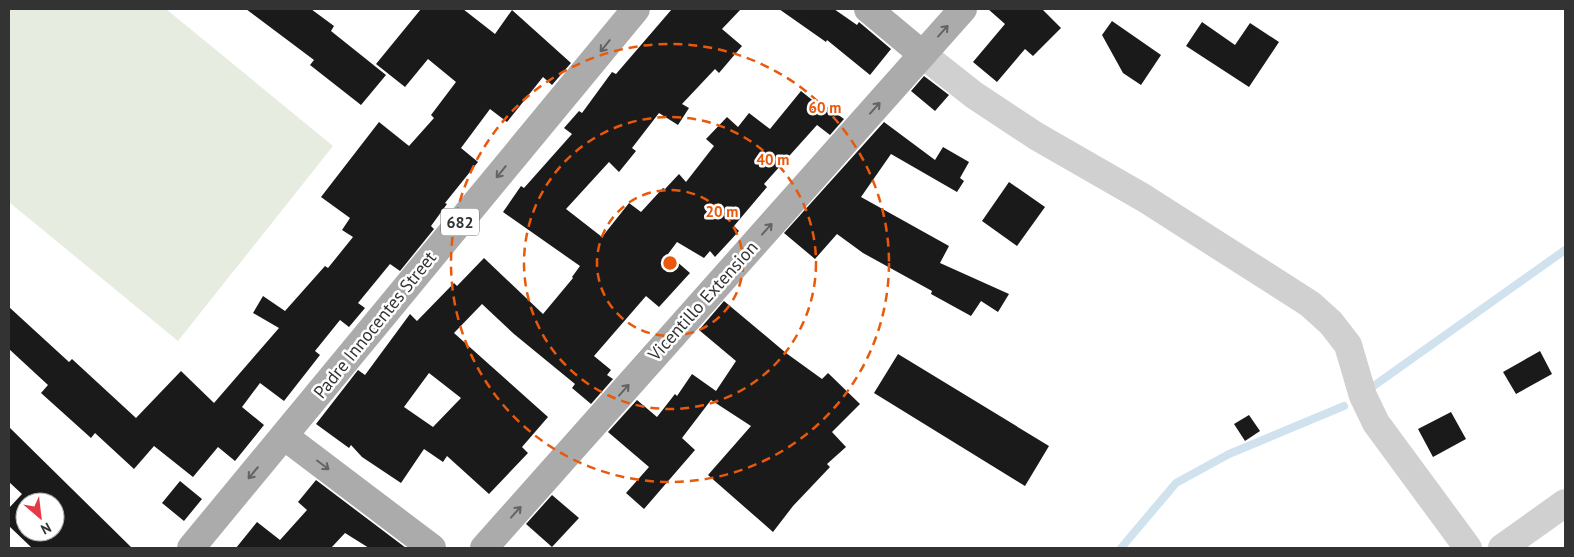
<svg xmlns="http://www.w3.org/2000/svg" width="1574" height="557" viewBox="0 0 1574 557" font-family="'PT Sans',sans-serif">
	<rect width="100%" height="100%" fill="#fff"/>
	<path fill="#e6ecdf" d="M9 9H166L333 146 178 341 9 202Z"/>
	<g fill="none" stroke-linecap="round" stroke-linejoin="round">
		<path stroke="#cfe2ee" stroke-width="8" d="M1375 385 1565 250
			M1121 548 1176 483 1229 454 1344 406"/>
	</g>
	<path fill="#1a1a1a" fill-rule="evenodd" d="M246 9H311L334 26 331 31 386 75 361 105 310 65 314 60Z
		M421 9H463L495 34 512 10 571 63 552 85 543 77 507 122 490 109 461 148 478 162 445 203 447 204 431 226 434 229 400 271 390 264 358 303 365 308 349 327 340 320 315 351 320 355 284 401 260 383 242 407 264 425 235 461 218 447 193 477 154 446 134 469 95 433 91 438 41 393 48 385 9 349V307L69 362 72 359 136 418 181 371 214 403 279 328 253 313 263 296 285 311 325 266 328 268 353 237 342 230 350 218 321 197 379 122 409 146 434 118 431 115 456 82 428 59 405 87 376 64Z
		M672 9H741L722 29 742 46 719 73 715 69 682 104 689 108 678 125 659 113 632 148 636 151 619 172 609 162 566 209 602 237 629 203 641 212 663 188 665 189 679 174 686 182 714 146 706 139 727 117 738 127 749 113 770 129 801 91 816 103 818 100 844 119 830 135 817 125 764 184 767 187 734 226 739 231 715 257 710 251 704 258 677 242 668 254 690 273 659 307 646 296 594 356 611 370 607 375 613 379 591 404 572 388 575 384 514 334 482 304 454 333 548 417 522 447 528 453 489 494 447 456 443 462 424 449 401 483 362 457 351 445 349 448 316 424 358 370 365 375 410 314 417 321 454 283 457 286 484 258 543 314 573 278 572 277 580 266 503 212 521 186 524 188 572 134 564 128 579 111 582 113 612 72 616 74ZM429 373 461 398 433 427 404 407Z
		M779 9H834L857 25 859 22 891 49 870 75 827 40 826 42Z
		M988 9H1042L1061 28 1033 56 1025 49 997 82 973 62 1005 24Z
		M1112 21 1161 55 1141 85 1123 73 1102 35Z
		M1202 22 1235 45 1250 23 1279 42 1249 87 1186 46Z
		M924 76 949 95 935 111 911 91Z
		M884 122 935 160 943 147 969 162 960 178 964 181 957 192 891 154 861 197 949 246 940 263 1009 294 998 312 981 301 971 316 931 294 932 291 863 253 837 234 815 259 784 233Z
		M1009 182 1045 207 1017 246 982 221Z
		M724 301 786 353 822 379 828 373 860 404 832 432 846 447 827 464 830 467 793 506 773 532 708 475 751 426 711 400 682 438 695 450 644 509 626 493 649 467 608 432 637 400 657 417 675 394 677 396 692 374 716 391 736 361 699 330Z
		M1540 351 1552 374 1516 394 1503 372Z
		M898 354 1049 446 1025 486 874 393Z
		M1451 412 1466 439 1433 457 1418 429Z
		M1249 415 1260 431 1245 441 1234 424Z
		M9 427 132 548H32L9 526V508L22 494 9 482ZM25 502H55V532H25Z
		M316 480 406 548H369L345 533 331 548H236L257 522 280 540 307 510 298 502Z
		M180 481 202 499 184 521 162 503Z
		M552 495 579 518 552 547 526 524Z"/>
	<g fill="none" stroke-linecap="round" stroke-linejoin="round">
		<path stroke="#d0d0d0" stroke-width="28" d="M922 54 974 95 1036 136 1144 198 1310 304 1331 323 1348 345 1363 396 1376 423 1468 548
			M1502 548 1565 503"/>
		<path stroke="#ababab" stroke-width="28" d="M868 9 922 54
			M284 436 432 548
			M191 548 636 9
			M484 548 963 9"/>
	</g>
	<defs><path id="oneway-shaft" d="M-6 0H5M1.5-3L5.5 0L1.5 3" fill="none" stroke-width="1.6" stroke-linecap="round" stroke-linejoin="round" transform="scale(1.25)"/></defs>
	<g stroke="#636363">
		<use href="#oneway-shaft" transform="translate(943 31) rotate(-48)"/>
		<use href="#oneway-shaft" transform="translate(605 46) rotate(129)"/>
		<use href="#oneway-shaft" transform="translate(875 108) rotate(-48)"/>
		<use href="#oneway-shaft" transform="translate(501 172) rotate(129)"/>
		<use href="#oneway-shaft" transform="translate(767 229) rotate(-48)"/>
		<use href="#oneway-shaft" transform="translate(624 390) rotate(-48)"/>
		<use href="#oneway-shaft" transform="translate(323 465) rotate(37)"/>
		<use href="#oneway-shaft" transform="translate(253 473) rotate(130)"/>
		<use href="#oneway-shaft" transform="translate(516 512) rotate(-48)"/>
	</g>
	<g fill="none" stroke="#e8590c" stroke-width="2.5" stroke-dasharray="9 6">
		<circle cx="670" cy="263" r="73"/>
		<circle cx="670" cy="263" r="146"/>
		<circle cx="670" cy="263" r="219"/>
	</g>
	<g text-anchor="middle" stroke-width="5" stroke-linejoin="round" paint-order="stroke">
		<rect fill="#fff" stroke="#707070" stroke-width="1" x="441" y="208.5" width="38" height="27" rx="4"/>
		<g font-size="16" font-weight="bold" fill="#333">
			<text x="460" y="228">682</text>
		</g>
		<g font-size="18" fill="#333" stroke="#fff">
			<text transform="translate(703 301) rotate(-48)" y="6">Vicentillo Extension</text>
			<text transform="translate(375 325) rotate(-51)" y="6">Padre Innocentes Street</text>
		</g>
	</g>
	<circle cx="670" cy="263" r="8" fill="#e8590c" stroke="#fff" stroke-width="2.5"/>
	<g font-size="15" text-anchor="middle" font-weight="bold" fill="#e8590c" stroke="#fff" stroke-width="5" stroke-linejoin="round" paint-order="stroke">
		<text x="825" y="113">60 m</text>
		<text x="773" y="165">40 m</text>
		<text x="722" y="217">20 m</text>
	</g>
	<rect width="1574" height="557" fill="none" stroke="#333333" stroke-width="20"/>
	<g transform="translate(40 517) rotate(152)"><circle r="24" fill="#ffffff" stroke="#adadad"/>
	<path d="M0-4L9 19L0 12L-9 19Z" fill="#e63946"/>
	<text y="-8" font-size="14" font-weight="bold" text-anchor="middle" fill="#333333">N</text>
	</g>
</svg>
